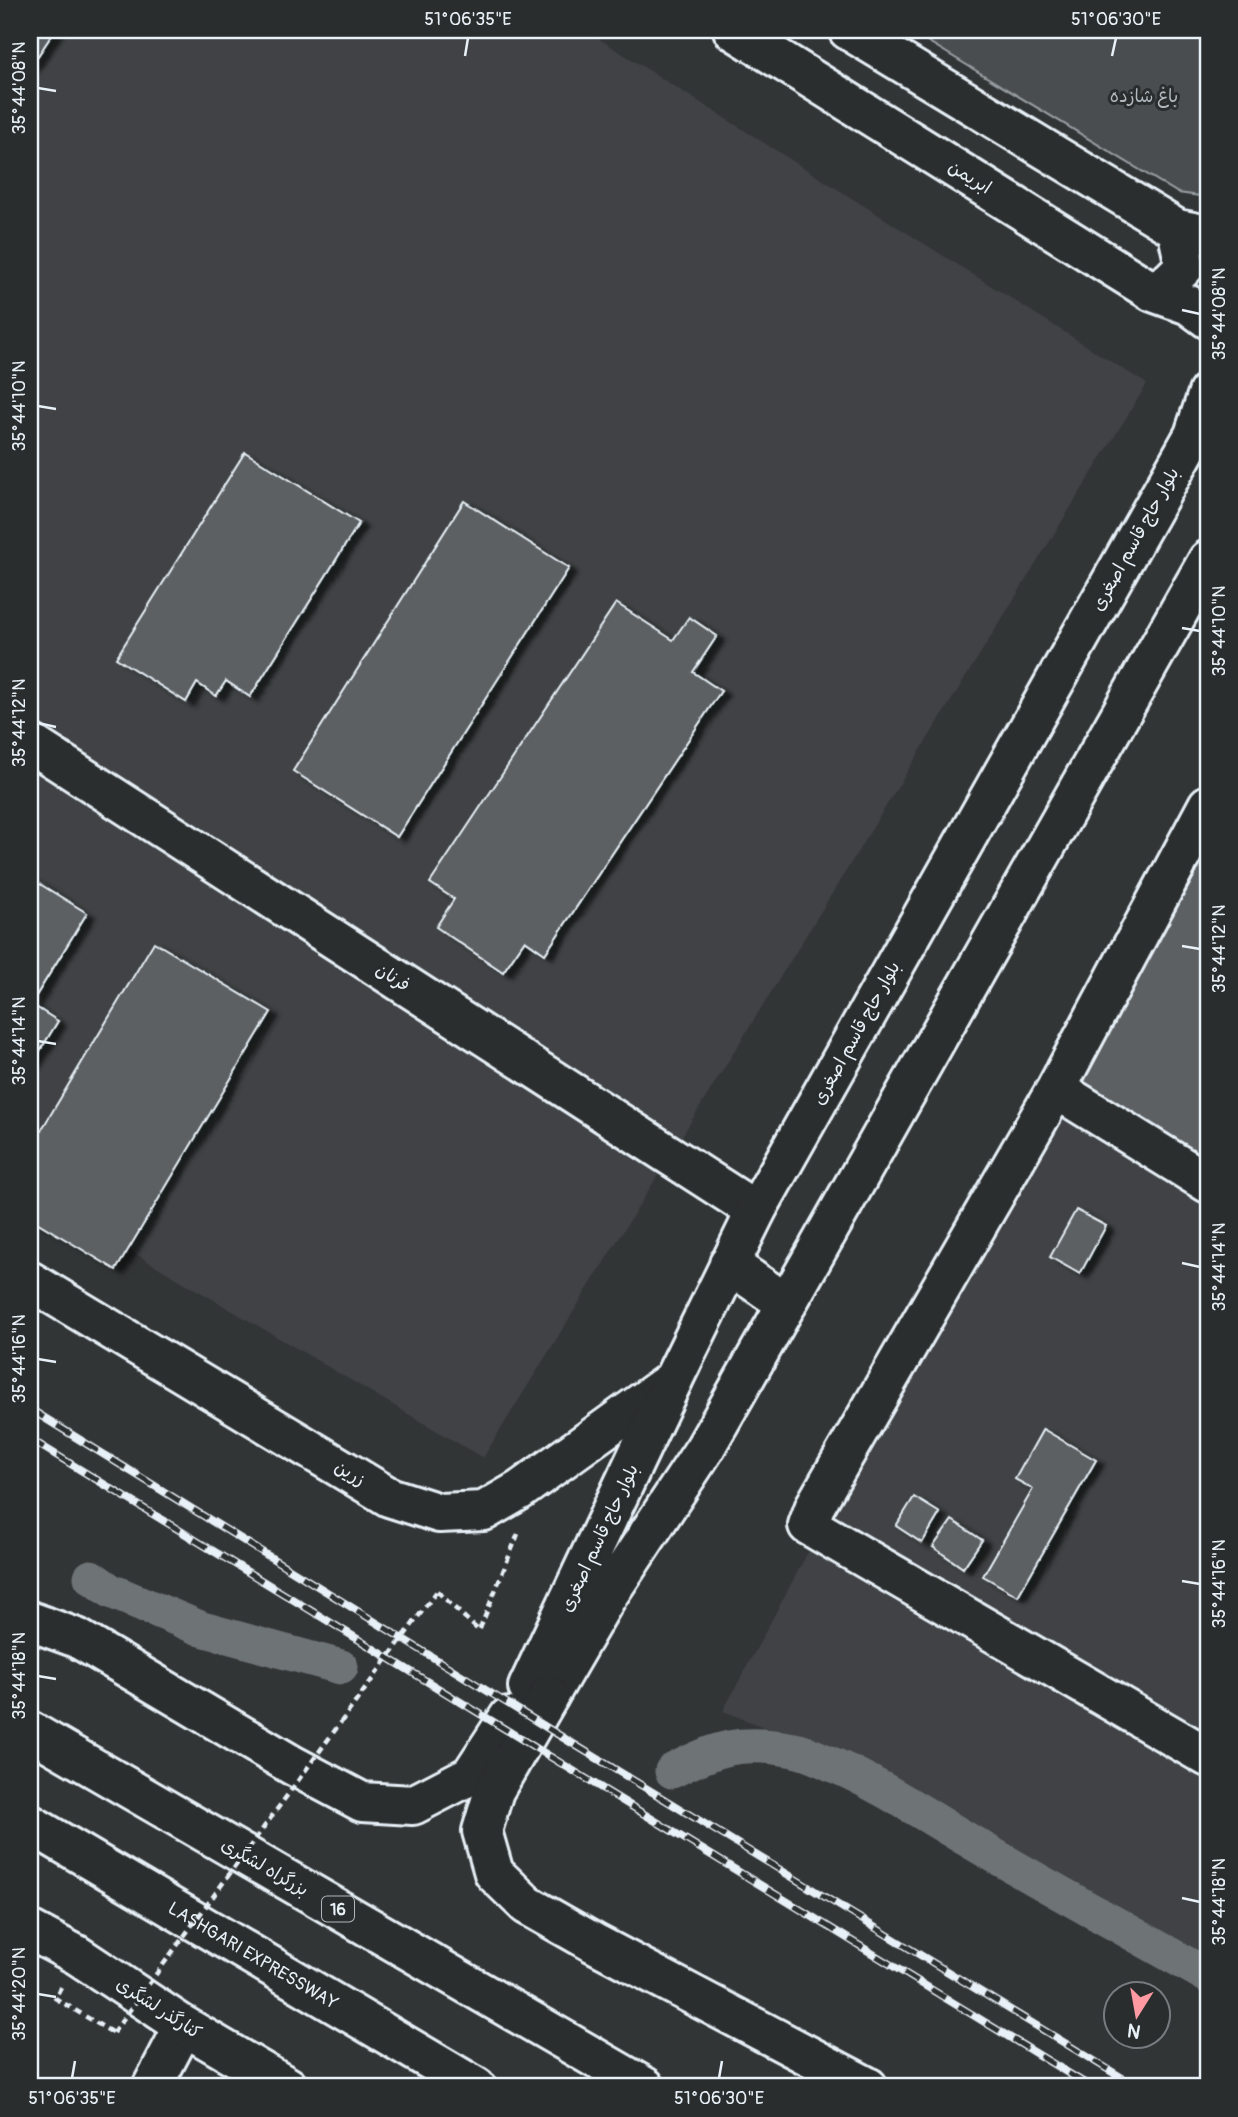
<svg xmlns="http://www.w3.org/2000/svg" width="1238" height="2117" viewBox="0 0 1238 2117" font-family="Pangolin,'Playpen Sans Arabic',sans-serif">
	<defs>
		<filter id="shadow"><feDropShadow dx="8" dy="4.5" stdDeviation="2" flood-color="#0009"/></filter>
	</defs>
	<rect width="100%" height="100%" fill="#323536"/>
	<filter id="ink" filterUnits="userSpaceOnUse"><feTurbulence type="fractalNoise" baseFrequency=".0143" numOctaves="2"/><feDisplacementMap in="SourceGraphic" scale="14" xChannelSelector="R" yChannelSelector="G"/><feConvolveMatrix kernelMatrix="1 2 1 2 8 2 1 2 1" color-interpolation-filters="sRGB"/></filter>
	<g filter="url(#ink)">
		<path fill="#3f4244" d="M30 30H585L1147 384 483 1458 30 1192Z
			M1208 805V1964L1002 1851 859 1765 723 1711Z"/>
		<path fill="#494d4f" stroke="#989fa4" stroke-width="2" d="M909 30H1208V197L1178 193Z"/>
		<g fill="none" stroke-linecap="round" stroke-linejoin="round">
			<path stroke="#6e7376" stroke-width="35" d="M91 1577 111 1591 202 1629 341 1667
				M672 1771C719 1747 740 1740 794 1750 806 1752 818 1758 829 1763 877 1783 922 1813 968 1840 1047 1887 1128 1930 1208 1976"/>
		</g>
		<path fill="#5c6063" stroke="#e8f1f8" stroke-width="2" filter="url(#shadow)" d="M30 30H55L30 68Z
			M245 452 359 523 250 697 226 681 216 696 197 683 186 702 116 658Z
			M464 501 569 568 397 837 293 771Z
			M616 603 673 640 689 617 717 636 693 672 721 691 545 954 525 940 503 972 436 927 454 899 430 883Z
			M1208 851V1171L1073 1096Z
			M30 878 87 913 31 1004 58 1021 30 1067Z
			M154 942 271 1012 116 1270 30 1218V1149Z
			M1076 1210 1106 1226 1080 1274 1050 1257Z
			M1043 1429 1096 1460 1018 1596 983 1576 1033 1489 1015 1479Z
			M914 1497 940 1513 922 1543 896 1526Z
			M952 1520 982 1540 963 1568 933 1547Z"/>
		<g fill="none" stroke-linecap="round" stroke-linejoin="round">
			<defs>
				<path id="minor" d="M733 30 1153 292 1189 305 1208 319
					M848 30 1177 229 1208 235
					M1153 292 1170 281 1185 266 1177 229
					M30 743 756 1211
					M1208 805 1056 1089 815 1506 808 1525 1208 1757
					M1056 1089 1208 1183
					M30 1281 389 1497 439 1513 484 1511 520 1490 673 1380
					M152 2087 184 2026"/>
				<path id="major" d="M729 1264 787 1304
					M528 1687 673 1380 756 1211 1194 435 1208 393
					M549 1696 606 1598 705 1448 1208 560
					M30 1930 77 1955 184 2026 288 2087"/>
				<g id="highway">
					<path d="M30 1621 77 1638 292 1765 362 1802 413 1805 471 1775 509 1717"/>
					<path d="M549 1696 494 1791 482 1831 494 1873 527 1905 594 1943 868 2087"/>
					<path d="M30 1731 645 2087"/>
					<path id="s1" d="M30 1824 476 2087"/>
				</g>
			</defs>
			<use href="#minor" stroke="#e8f1f8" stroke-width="44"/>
			<use href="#major" stroke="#e8f1f8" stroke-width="44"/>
			<use href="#highway" stroke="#e8f1f8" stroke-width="44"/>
			<path stroke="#e8f1f8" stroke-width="4.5" stroke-dasharray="7 5" stroke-linecap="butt" d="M437 1591 479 1631 518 1534
				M61 1987 55 1998 113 2033"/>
			<use href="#minor" stroke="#2a2d2e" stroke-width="38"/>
			<use href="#major" stroke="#2a2d2e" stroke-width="38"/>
			<use href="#highway" stroke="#2a2d2e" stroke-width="38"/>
			<defs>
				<path id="rail" d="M30 1409 562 1737 1137 2087
					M30 1439 1091 2087"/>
			</defs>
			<use href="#rail" stroke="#e8f1f8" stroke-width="8"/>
			<use href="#rail" stroke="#2a2d2e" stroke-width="5" stroke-dasharray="16" stroke-linecap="butt"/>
			<path stroke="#e8f1f8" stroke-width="4.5" stroke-dasharray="7 5" stroke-linecap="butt" d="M113 2033 437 1591"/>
		</g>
	</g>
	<path fill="none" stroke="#e8f1f8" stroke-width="2.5" d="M465 56 468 38M1112 56 1116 38M38 88 56 91M1182 310 1200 314M38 406 56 409M1182 628 1200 631M38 723 56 727M1182 946 1200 949M38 1041 56 1044M1182 1263 1200 1267M38 1359 56 1362M1182 1581 1200 1584M38 1676 56 1679M1182 1898 1200 1902M38 1994 56 1997M72 2078 75 2061M719 2078 722 2061"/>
	<g text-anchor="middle" stroke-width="6" stroke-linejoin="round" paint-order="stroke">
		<rect fill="#2a2d2e" stroke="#afb6bb" stroke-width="2" x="322" y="1896.5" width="32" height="25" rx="5"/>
		<g font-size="16" font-weight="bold" fill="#e8f1f8">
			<text x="338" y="1915">16</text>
		</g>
		<g font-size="18" fill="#b0b8bd" stroke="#2a2d2e">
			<text x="1144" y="102">باغ شازده</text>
		</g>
		<g font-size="18" fill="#e8f1f8" stroke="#2a2d2e">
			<text transform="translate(970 177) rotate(32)" y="6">ابریمن</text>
			<text transform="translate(1135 539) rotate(-61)" y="6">بلوار حاج قاسم اصغری</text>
			<text transform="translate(393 977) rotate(33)" y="6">فرنان</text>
			<text transform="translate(856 1033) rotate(-61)" y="6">بلوار حاج قاسم اصغری</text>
			<text transform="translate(350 1473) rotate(31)" y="6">زرین</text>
			<text transform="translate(599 1538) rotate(-65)" y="6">بلوار حاج قاسم اصغری</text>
			<text transform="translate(265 1867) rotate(30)" y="6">بزرگراه لشگری</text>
			<text dy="6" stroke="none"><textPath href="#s1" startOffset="259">LASHGARI EXPRESSWAY</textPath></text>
			<text transform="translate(159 2008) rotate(33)" y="6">کنارگذر لشگری</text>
		</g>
	</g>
	<rect width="1238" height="2117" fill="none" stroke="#2a2d2e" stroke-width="77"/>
	<g transform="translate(1137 2015) rotate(191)"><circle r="33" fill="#2a2d2e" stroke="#767b7f" stroke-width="2"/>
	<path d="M0-5L12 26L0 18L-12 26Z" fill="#ff9aa2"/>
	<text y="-10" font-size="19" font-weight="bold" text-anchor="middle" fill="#e8f1f8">N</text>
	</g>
	<rect x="38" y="38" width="1162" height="2040" fill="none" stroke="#e8f1f8" stroke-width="2.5"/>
	<g font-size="18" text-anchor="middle" fill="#e8f1f8">
		<text x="468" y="25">51°06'35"E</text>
		<text x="1116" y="25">51°06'30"E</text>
		<text transform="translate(19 88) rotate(-90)" y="6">35°44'08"N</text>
		<text transform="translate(1219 314) rotate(-90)" y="6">35°44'08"N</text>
		<text transform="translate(19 406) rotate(-90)" y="6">35°44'10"N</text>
		<text transform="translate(1219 631) rotate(-90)" y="6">35°44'10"N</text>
		<text transform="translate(19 723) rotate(-90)" y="6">35°44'12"N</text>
		<text transform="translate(1219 949) rotate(-90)" y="6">35°44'12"N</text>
		<text transform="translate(19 1041) rotate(-90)" y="6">35°44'14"N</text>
		<text transform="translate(1219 1267) rotate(-90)" y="6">35°44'14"N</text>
		<text transform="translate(19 1359) rotate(-90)" y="6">35°44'16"N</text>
		<text transform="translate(1219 1584) rotate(-90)" y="6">35°44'16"N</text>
		<text transform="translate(19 1676) rotate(-90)" y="6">35°44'18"N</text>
		<text transform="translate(1219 1902) rotate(-90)" y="6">35°44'18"N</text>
		<text transform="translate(19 1994) rotate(-90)" y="6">35°44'20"N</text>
		<text x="72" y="2104">51°06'35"E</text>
		<text x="719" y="2104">51°06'30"E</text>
	</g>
</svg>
